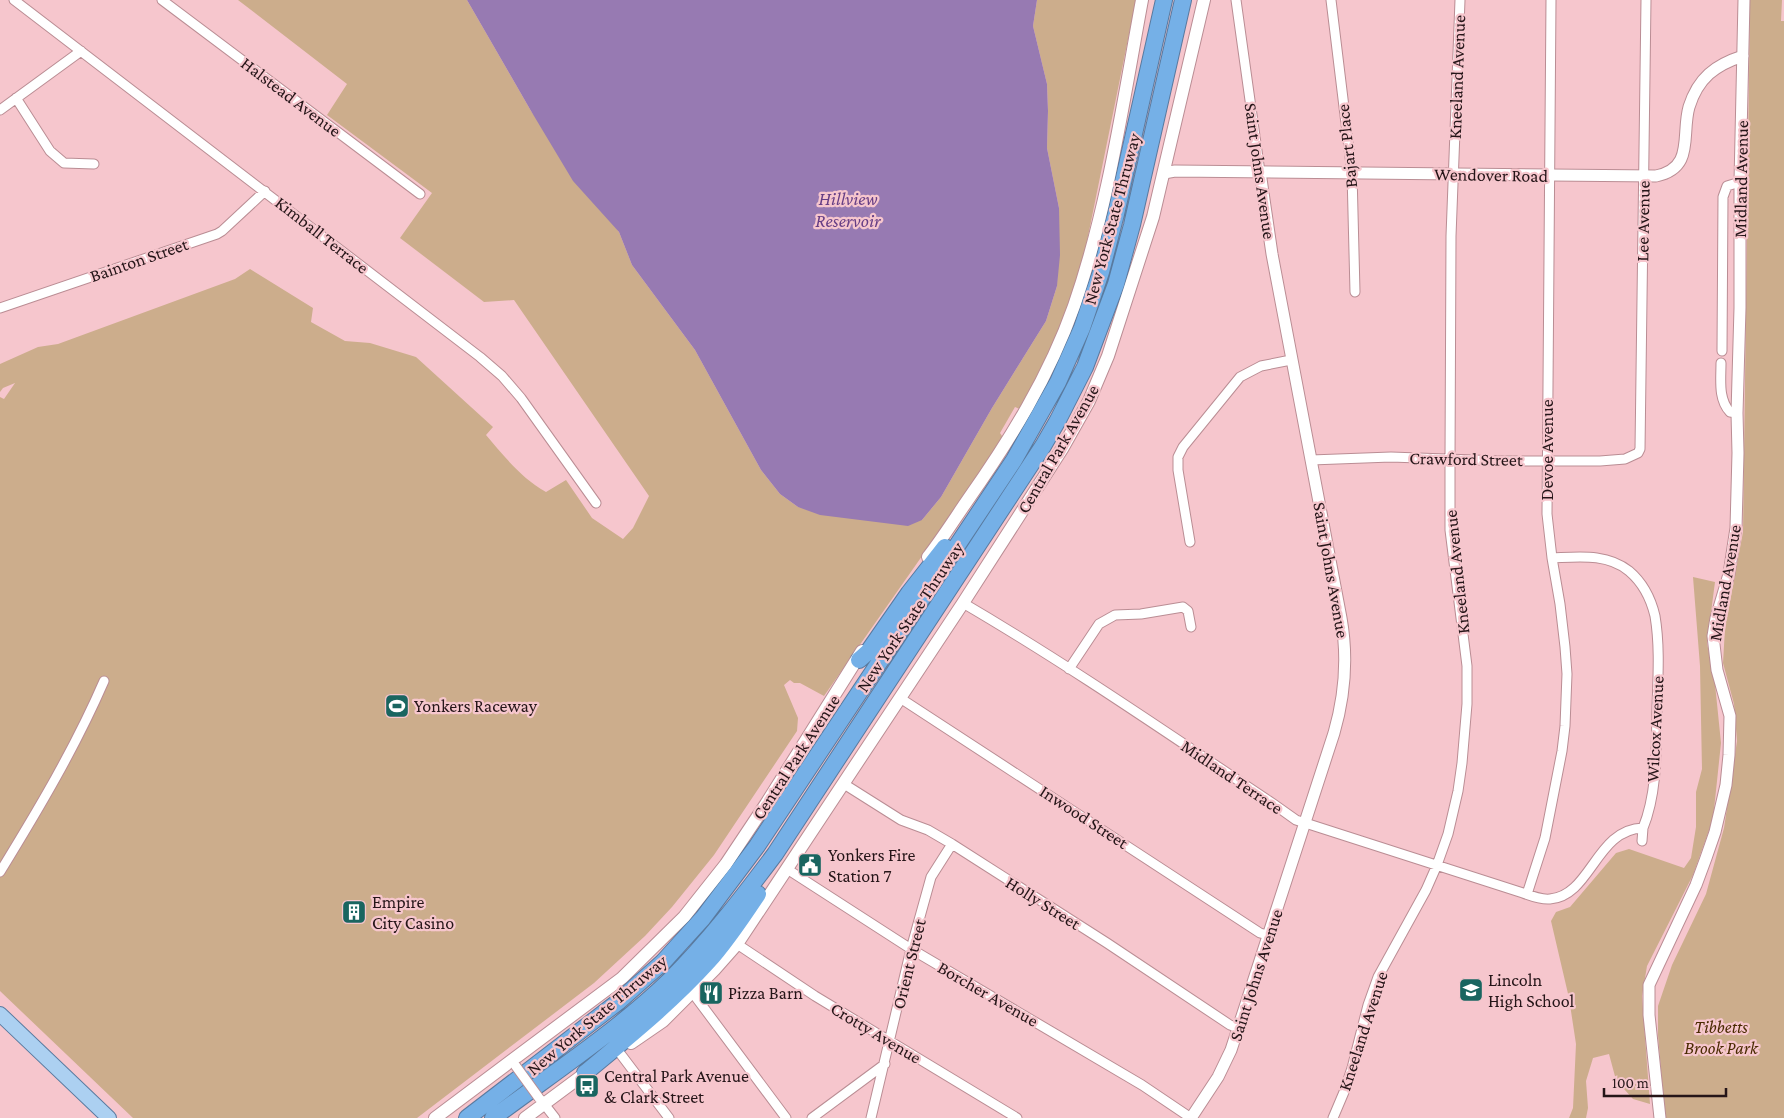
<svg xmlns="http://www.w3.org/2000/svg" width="1784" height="1118" viewBox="0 0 1784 1118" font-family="'Crimson Pro',serif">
	<rect width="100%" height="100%" fill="#f6c6cd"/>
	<path fill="#ccad8c" d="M238 0H467L531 111 619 232 632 265 695 350 761 470 780 494 798 507 922 520 941 497 992 408 1046 321 1057 286 1059 208 1047 148 1048 111 1047 84 1033 26 1037 0H1136L1085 251 1071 304 1022 410 1015 407 1000 433 1004 439 824 696 800 683H794L790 680 784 685 798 718 797 731 714 855 672 907 645 936 594 983 417 1118H133L0 991V397L4 399 15 383 3 388 0 392V364L38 347 58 344 235 279 250 269 313 308 311 322 345 341 370 343 416 357 493 427 486 435C504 456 521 478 546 492L566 480 592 518 623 539 633 528 649 496 514 300 484 302 400 238 432 193 327 115 347 84Z
		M1750 0H1782L1781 21H1784V1118H1665L1658 1035V1006L1672 965 1706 894 1724 828 1737 741 1734 704 1723 663 1725 628 1743 532Z
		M1693 577 1715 582 1707 643 1715 684 1721 743 1713 819 1693 875 1647 966 1642 996 1650 1104 1633 1099 1616 1080 1609 1054 1593 1058 1586 1081 1588 1108 1586 1118H1569L1573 1108 1576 1044 1569 998 1551 921 1556 912 1570 907 1616 853 1629 849 1684 868 1691 858 1696 827V792L1702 769 1700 666Z"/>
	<path fill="#977ab2" d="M467 0H1037L1033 26 1047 84 1048 111 1047 148 1059 208 1060 255 1057 286 1046 321 992 408 941 497 922 520 908 526 820 515 798 507 780 494 761 470 695 350 632 265 619 232 573 181 531 111Z"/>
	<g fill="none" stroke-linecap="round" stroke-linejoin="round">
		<defs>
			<path id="minor" d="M14 0 480 357 502 376 521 398 596 503
				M162 0 420 194
				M1236 0 1260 172
				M1331 0 1352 173 1355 292
				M16 98 50 151 64 163 94 164
				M0 110 81 51
				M0 308 217 234 222 231 265 191
				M1722 351 1723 197 1727 186 1740 182
				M1721 363C1721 380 1718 399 1730 412L1737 413
				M1311 460 1391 457 1501 461H1600L1625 459 1638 453 1640 449 1646 0
				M1190 542 1178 470V457L1183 447 1240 377 1261 366 1291 360
				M963 603C1069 665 1170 735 1272 803L1296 820 1523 893C1531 896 1542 900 1550 899 1591 896 1596 829 1643 828 1658 791 1656 747 1657 707 1658 677 1660 646 1655 616 1651 599 1642 582 1629 571 1607 553 1578 557 1552 558
				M1069 669 1099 624 1115 615 1141 614 1183 607 1188 611 1191 627
				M900 698 1260 933 1268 935
				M844 784 901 820 928 830 952 844 1107 943 1230 1025 1239 1028
				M1642 841 1643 828
				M787 869 911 949 1142 1085 1191 1118
				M0 872C38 810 75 748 104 681
				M1527 894 1545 838 1562 751 1565 726 1567 674 1565 647 1560 604 1552 558 1547 514 1551 0
				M737 944 815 996 1017 1118
				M692 992 786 1118
				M619 1052 669 1118
				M541 1100 555 1118
				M812 1118 885 1064
				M871 1118 911 949 931 877 952 844
				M1333 1118 1344 1092 1352 1068 1368 1005 1378 977 1426 890 1437 865 1448 834 1458 791 1462 763 1467 704V666L1450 530V459L1451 236 1460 0"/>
			<path id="tertiary" d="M1164 173 1175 171 1656 176C1695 168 1681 135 1689 107 1698 78 1715 65 1743 56
				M1191 1118 1218 1077 1231 1050 1334 733C1345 695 1348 657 1341 618L1272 254 1260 172
				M1660 1118 1649 1015V985L1696 885 1706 858 1715 832 1726 785 1729 755 1730 716 1717 670 1713 636 1716 618 1729 574 1736 528 1738 453 1737 413 1740 308V182L1744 0"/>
			<path id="secondary" d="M928 557C942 539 954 520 967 501 1010 440 1049 377 1074 306 1108 208 1123 102 1142 0
				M631 1043 663 1021 714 970 737 944 963 603 1062 449 1089 401 1108 356 1153 217 1204 0
				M435 1118 622 978 684 917 726 864 766 804 862 651
				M525 1118 591 1069"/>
			<path id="primary" d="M0 1014 109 1118"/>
			<path id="motorway" d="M859 660 868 652 909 593 945 547
				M585 1073C627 1038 671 1003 708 962 727 941 742 918 758 894
				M467 1118 618 1002 663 962 703 918 757 846 1014 460 1058 382 1082 328 1101 272 1116 214 1164 0
				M493 1118C553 1073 616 1032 670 980 709 941 742 898 775 854L1043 446 1058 420 1085 367 1116 284 1132 225 1183 0"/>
		</defs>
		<use href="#minor" stroke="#ba8d94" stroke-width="11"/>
		<use href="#tertiary" stroke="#ba8d94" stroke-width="13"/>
		<use href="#secondary" stroke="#ba8d94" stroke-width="14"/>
		<use href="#primary" stroke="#597a9f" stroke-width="16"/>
		<use href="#motorway" stroke="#597a9f" stroke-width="18"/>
		<use href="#minor" stroke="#fff" stroke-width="9"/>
		<use href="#tertiary" stroke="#fff" stroke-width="11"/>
		<use href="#secondary" stroke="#fff" stroke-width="12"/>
		<use href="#primary" stroke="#acd0f1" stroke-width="14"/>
		<use href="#motorway" stroke="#75b0e7" stroke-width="16"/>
		<defs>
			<path id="minor-bridge" d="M515 1065 539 1098"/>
		</defs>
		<use href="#minor-bridge" stroke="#ba8d94" stroke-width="11" stroke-linecap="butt"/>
		<use href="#minor-bridge" stroke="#fff" stroke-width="9"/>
	</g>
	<defs>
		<symbol id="stadium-square" viewBox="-11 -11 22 22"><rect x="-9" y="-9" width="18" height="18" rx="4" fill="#196560" stroke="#f6c6cd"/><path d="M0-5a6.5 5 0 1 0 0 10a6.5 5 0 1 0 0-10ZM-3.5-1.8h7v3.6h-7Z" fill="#fff"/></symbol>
		<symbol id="civic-square" viewBox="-11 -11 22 22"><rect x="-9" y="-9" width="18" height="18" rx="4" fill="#196560" stroke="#f6c6cd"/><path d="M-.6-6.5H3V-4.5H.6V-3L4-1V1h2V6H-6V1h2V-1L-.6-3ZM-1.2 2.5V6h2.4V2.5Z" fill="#fff"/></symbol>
		<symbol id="building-square" viewBox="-11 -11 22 22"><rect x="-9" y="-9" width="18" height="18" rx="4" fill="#196560" stroke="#f6c6cd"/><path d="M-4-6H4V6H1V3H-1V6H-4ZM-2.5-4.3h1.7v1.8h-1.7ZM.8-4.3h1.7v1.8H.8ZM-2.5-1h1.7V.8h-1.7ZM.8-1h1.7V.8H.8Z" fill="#fff"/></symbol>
		<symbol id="school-square" viewBox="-11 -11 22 22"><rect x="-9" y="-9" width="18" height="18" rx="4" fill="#196560" stroke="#f6c6cd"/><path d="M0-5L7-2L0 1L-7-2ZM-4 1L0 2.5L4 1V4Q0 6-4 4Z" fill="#fff"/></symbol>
		<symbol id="restaurant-square" viewBox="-11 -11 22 22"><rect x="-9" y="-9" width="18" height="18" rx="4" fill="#196560" stroke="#f6c6cd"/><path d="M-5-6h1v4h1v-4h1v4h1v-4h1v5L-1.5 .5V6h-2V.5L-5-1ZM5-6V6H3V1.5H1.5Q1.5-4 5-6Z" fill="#fff"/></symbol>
		<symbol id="bus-square" viewBox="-11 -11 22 22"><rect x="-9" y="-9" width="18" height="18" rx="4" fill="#196560" stroke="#f6c6cd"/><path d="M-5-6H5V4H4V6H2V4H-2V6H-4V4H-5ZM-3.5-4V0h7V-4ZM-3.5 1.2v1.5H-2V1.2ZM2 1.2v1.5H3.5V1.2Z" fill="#fff"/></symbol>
	</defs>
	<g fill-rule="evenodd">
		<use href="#stadium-square" x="383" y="692" width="28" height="28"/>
		<use href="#civic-square" x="796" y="851" width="28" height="28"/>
		<use href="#building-square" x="340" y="898" width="28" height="28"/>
		<use href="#school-square" x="1457" y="976" width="28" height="28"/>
		<use href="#restaurant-square" x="697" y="979" width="28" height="28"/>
		<use href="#bus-square" x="573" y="1072" width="28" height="28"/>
	</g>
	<g text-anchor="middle" stroke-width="4.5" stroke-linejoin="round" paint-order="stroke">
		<g font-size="18" fill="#251518" stroke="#f6c6cd">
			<text transform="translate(1457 77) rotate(-88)" y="6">Kneeland Avenue</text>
			<text transform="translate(291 97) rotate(37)" y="6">Halstead Avenue</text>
			<text transform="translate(1347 146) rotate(-96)" y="6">Bajart Place</text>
			<text transform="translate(1260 171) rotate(82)" y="6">Saint Johns Avenue</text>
			<text transform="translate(1491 175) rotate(1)" y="6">Wendover Road</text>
			<text transform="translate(1741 179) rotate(-89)" y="6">Midland Avenue</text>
			<text transform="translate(1112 219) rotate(-75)" y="6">New York State Thruway</text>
			<text transform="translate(1643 221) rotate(-89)" y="6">Lee Avenue</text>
			<text transform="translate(322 235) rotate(38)" y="6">Kimball Terrace</text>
			<text transform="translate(139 260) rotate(-19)" y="6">Bainton Street</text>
			<text transform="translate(1058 449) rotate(-60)" y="6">Central Park Avenue</text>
			<text transform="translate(1547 450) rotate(-90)" y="6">Devoe Avenue</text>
			<text transform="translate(1466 459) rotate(1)" y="6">Crawford Street</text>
			<text transform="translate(1331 570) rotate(80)" y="6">Saint Johns Avenue</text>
			<text transform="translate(1457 572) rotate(-96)" y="6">Kneeland Avenue</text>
			<text transform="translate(1725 583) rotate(-80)" y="6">Midland Avenue</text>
			<text transform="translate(910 617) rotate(-56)" y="6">New York State Thruway</text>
			<text transform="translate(1655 729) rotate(-87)" y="6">Wilcox Avenue</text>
			<text transform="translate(796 757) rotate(-57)" y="6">Central Park Avenue</text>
			<text transform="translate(1232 777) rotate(34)" y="6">Midland Terrace</text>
			<text transform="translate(1084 817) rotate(33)" y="6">Inwood Street</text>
			<text transform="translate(1043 903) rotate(32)" y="6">Holly Street</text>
			<text transform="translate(909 964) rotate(-76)" y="6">Orient Street</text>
			<text transform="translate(1256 975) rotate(-72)" y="6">Saint Johns Avenue</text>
			<text transform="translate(988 994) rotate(30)" y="6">Borcher Avenue</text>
			<text transform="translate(597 1015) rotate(-40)" y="6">New York State Thruway</text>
			<text transform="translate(1363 1031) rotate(-72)" y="6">Kneeland Avenue</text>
			<text transform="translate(876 1033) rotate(31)" y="6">Crotty Avenue</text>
		</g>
		<g font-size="18" fill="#251518" stroke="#f6c6cd" text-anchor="start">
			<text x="414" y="712">Yonkers Raceway</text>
			<text x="828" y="861">Yonkers Fire<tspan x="828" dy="21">Station 7</tspan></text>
			<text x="372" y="908">Empire<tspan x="372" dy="21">City Casino</tspan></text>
			<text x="1488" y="986">Lincoln<tspan x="1488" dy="21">High School</tspan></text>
			<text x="728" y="999">Pizza Barn</text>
			<text x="604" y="1082">Central Park Avenue<tspan x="604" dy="21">&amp; Clark Street</tspan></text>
		</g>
		<g font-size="18" font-style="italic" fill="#492a00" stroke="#f6c6cd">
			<text x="1721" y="1033">Tibbetts<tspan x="1721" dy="21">Brook Park</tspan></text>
		</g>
		<g font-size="19" font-style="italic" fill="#663e85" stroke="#f6c6cd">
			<text x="848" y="205">Hillview<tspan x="848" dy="22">Reservoir</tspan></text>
		</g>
	</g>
	<path d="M1604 1088v8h122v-8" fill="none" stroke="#251518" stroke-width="2.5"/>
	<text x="1612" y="1088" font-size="15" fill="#251518" stroke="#f6c6cd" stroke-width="4" paint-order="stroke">100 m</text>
</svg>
